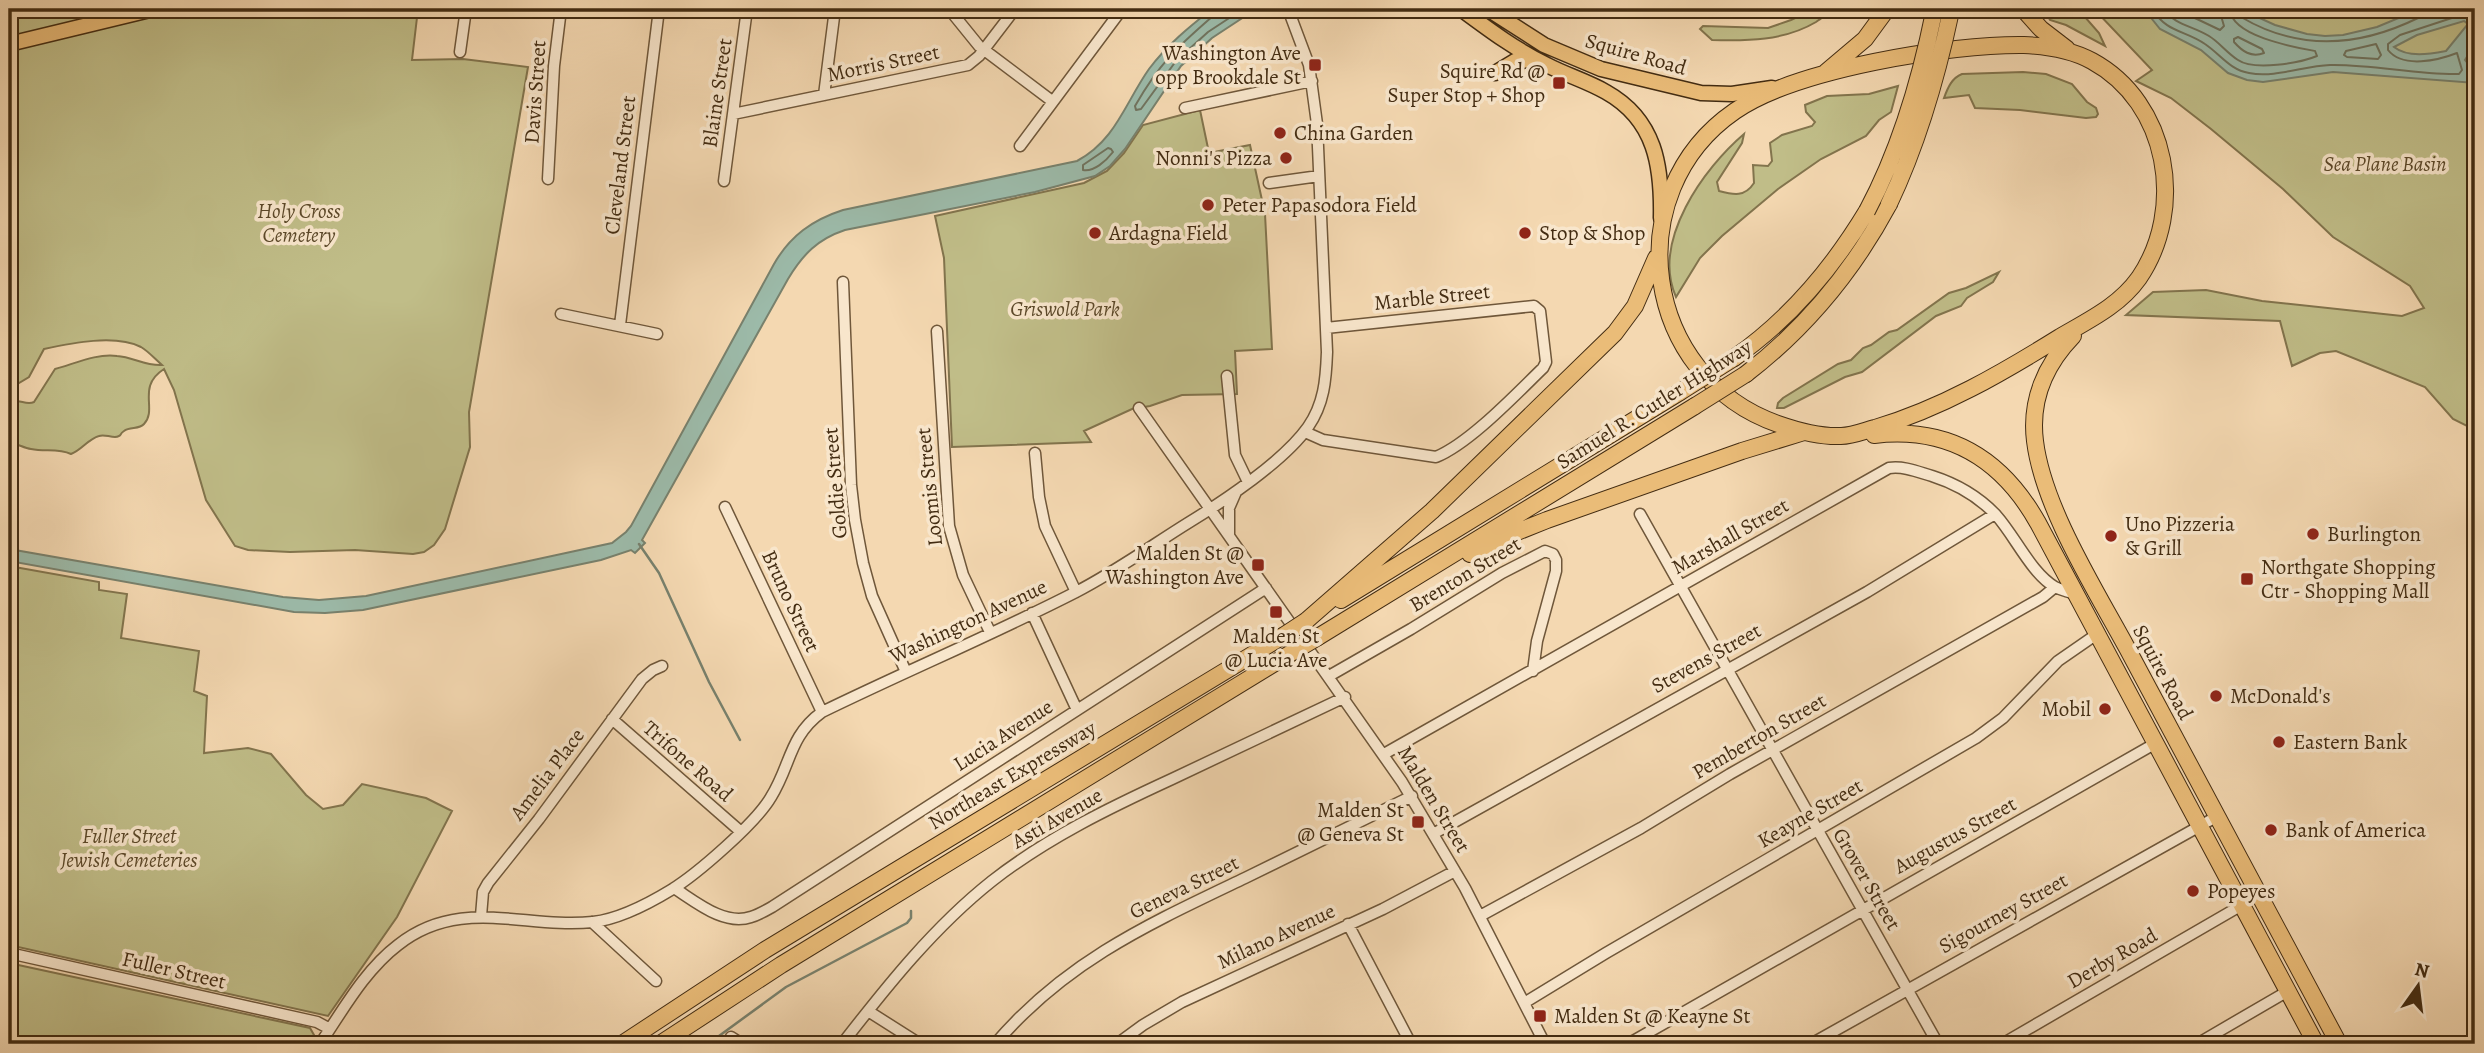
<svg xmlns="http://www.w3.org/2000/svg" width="2484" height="1053" viewBox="0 0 2484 1053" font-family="Alegreya,serif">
	<rect width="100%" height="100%" fill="#f4d8b1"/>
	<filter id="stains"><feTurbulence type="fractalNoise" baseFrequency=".00286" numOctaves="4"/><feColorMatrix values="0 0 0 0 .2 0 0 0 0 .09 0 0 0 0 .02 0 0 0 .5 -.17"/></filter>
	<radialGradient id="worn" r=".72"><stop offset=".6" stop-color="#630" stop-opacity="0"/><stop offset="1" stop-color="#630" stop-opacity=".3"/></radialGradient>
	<path fill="#c0bd88" stroke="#82744d" stroke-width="2" d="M9 9H181L183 13 202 9H418L412 60 463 59 528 67 469 412 470 447 445 529 434 545 424 552 413 554 355 550 290 552 248 550 235 546 206 500 174 390 164 369C136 387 158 409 144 424 139 430 130 426 124 431 118 435 123 436 115 437 109 437 104 434 99 436 88 439 82 450 71 454 58 448 45 452 31 449 23 448 17 443 9 443V402C19 398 26 406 34 402L55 369C74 364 97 353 117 356 133 357 145 366 162 365 155 359 148 351 141 347 115 334 72 343 44 349L29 377 9 389Z
		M1814 9H1834C1828 13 1822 18 1816 22 1784 41 1747 41 1712 40L1700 29 1703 26 1768 28 1791 20Z
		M2044 9H2078L2099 33 2105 46 2066 25 2050 20Z
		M2094 9H2475V430L2453 419 2425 387 2336 351 2320 353 2292 366 2280 321 2126 315 2153 292 2206 290 2262 301 2402 316 2424 308 2410 286 2333 237 2283 189 2211 129 2171 98 2136 81 2152 70Z
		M2023 72 2046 74 2072 84 2087 102 2096 108 2098 114 2096 117 2086 118 2020 110 1975 108 1969 95 1944 98C1948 87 1952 78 1962 74Z
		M1898 86 1891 112 1879 120 1866 136 1821 159 1778 189 1722 236 1700 258 1676 297C1651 241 1704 168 1744 134L1742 143 1717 182 1719 191C1734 195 1745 197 1754 183L1753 165 1768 166 1772 161 1770 143 1782 135 1812 126 1815 122 1806 112 1805 105 1827 96 1869 94Z
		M1200 110 1209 153 1250 145 1265 214 1272 349 1235 351 1237 394 1182 395 1150 406 1132 409 1084 431 1091 442 952 447 944 258 935 216 1084 183 1107 171 1124 153 1143 125Z
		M1999 272 1993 282 1967 298 1961 306 1936 316 1862 372 1845 377 1784 408H1777L1778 403 1783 398 1838 364 1851 360 1863 348 1871 345 1889 332 1897 330 1949 293 1966 288Z
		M9 566 99 582V590L127 594 121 638 199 651 194 691 207 696 204 753 248 748 271 754 306 795 323 809 343 805 362 784 426 798 452 811 397 917 328 1016 9 945Z
		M9 963 310 1028 314 1035 308 1044H9Z"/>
	<path fill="#9cbaa9" stroke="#78816d" stroke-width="2" fill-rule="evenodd" d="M1212 9H1256L1212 38 1181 66 1125 149 1110 166 1095 176 1035 192 845 230C818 239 803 254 788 279L642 540 645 543 635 553 631 550 601 560 363 610 325 613 294 612 9 561V549L283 597 319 600 366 596 612 543 626 532 631 526 774 264C790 236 812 220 843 210L1077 161C1116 140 1125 103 1149 69 1167 45 1189 27 1212 9Z
		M2144 9H2240L2275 25 2307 34 2325 36 2343 35 2377 27 2420 9H2475V44L2465 60 2469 65 2475 69V83L2333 72 2263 82 2247 80 2228 73 2201 50 2160 29ZM2464 21 2468 24 2446 51C2430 54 2408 58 2394 47L2417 35Z"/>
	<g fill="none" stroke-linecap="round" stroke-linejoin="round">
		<path stroke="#70735e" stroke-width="2" d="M1215 9 1213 16C1177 47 1159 64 1135 106L1136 110 1141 109 1176 61 1208 32 1243 9
			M2152 9C2167 33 2185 30 2205 44 2220 54 2230 70 2249 73 2276 78 2303 66 2330 65 2373 64 2416 75 2459 74L2462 70 2457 53C2439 60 2403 69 2388 50V44L2400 35 2464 14C2480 17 2473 28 2468 38L2470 41H2475
			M2163 9C2175 25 2193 26 2209 36 2219 42 2227 53 2238 60 2254 71 2300 63 2317 56L2315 51C2293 47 2231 36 2230 9
			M2176 9 2220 30 2224 26 2219 9
			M2239 9 2241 17C2300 52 2359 47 2418 18L2422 9
			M2238 37 2262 49 2264 53C2251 58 2242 51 2234 42V39Z
			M2376 44 2381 55 2378 59 2347 57 2344 55 2346 51Z
			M1108 148 1111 149 1113 152C1106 161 1094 172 1083 170V165Z"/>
		<path stroke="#78816d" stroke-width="2.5" d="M639 544 659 573 709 682 740 740
			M708 1044 786 987 907 923 911 918V911"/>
		<defs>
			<path id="minor" d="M949 9 979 46 1052 101
				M460 52 466 9
				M824 95 835 9
				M1185 108 1312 81
				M733 114 968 65 979 56 1015 9
				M1020 146 1122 9
				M548 179 554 66 561 9
				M724 181 747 9
				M1269 183 1319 176
				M843 282 851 485 855 520 863 563 872 596 906 672
				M561 314 657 334
				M620 325 659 9
				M937 331 949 526 963 575 990 632
				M1227 376 1235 455 1248 482
				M1139 408 1402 782 1465 888 1545 1044
				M1305 432 1323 440 1436 457C1470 443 1516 394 1543 368L1546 362 1540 311 1534 306 1326 328
				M1035 453 1039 497 1045 526 1076 592
				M725 507 822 712
				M1640 514 1938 1044
				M1229 534V508L1236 492
				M1032 613 1077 710
				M1329 676 1411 629 1502 573 1545 551 1553 554 1556 560V571L1537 641 1533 671
				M612 719 740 831
				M1384 754 1889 468C1905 466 1918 472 1932 476 1957 484 1978 496 1996 515 2015 536 2031 573 2055 587 2061 590 2069 592 2076 594
				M1433 834 1867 592 1995 514
				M674 888C696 902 724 926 751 917 758 915 765 911 772 907L1266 588
				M481 916 483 892 488 883 539 819 642 679 653 670 662 666
				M1480 916 1641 828 1730 774 2043 597 2055 587
				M592 922 656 981
				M1348 924 1411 1044
				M9 953 317 1022 330 1029
				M1524 1003 1606 953 1976 738 2003 718 2058 661 2097 634
				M868 1011 920 1044
				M731 1037 742 1044
				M320 1044C343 1010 365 970 398 945 460 896 524 929 593 922 620 919 648 904 671 890 697 874 756 823 771 797 791 765 789 736 822 712 906 671 992 635 1076 592 1115 572 1151 546 1188 523 1224 501 1284 461 1308 427 1324 404 1326 380 1327 352L1317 124 1309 65 1288 9
				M842 1044C887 986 934 927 992 881 1047 838 1109 808 1172 779 1229 752 1287 725 1345 697
				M995 1044C1066 961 1149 924 1245 878 1300 851 1356 824 1412 796
				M1117 1044 1143 1025 1182 1002 1383 909 1455 871
				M1628 1044 2156 743
				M1811 1044 2216 817
				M2002 1044 2242 905
				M2197 1044 2288 991"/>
			<path id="major" d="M1461 9C1488 29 1516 50 1547 65 1566 75 1587 81 1606 92 1656 120 1662 167 1661 218
				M1488 9 1544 45 1601 69 1701 93 1732 94 1772 88
				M9 44 154 9
				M1495 73 1515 61 1536 60"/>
			<path id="highway" d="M2023 9 2041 29 2067 49
				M2024 45C2047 46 2072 50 2092 61 2169 103 2186 209 2139 278 2119 306 2089 320 2060 337 2002 373 1942 408 1875 428 1864 431 1852 436 1841 436 1820 437 1798 431 1778 424 1643 377 1616 193 1735 111 1796 69 1950 44 2024 45Z
				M1826 72 1865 39 1887 9
				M2073 336C2045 365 2030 401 2035 441 2043 507 2095 589 2127 648 2197 781 2269 912 2339 1044
				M1734 358C1790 319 1832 269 1867 211
				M1746 374C1806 328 1853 271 1889 204
				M1874 435C1949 426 2002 459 2038 523L2316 1044
				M1470 554 1507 536 1547 520 1742 451 1804 432
				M1341 600 1680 392
				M1306 621 1432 511 1615 333 1635 306 1656 258
				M1318 637 1695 406
				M622 1044 765 950 1283 636
				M660 1044 781 965 1296 650"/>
		</defs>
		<use href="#minor" stroke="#6f573a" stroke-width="13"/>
		<use href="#major" stroke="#432c12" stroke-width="17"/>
		<use href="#highway" stroke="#432c12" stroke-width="18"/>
		<use href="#minor" stroke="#f8e6cc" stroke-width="10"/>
		<use href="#major" stroke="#eabc78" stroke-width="14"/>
		<use href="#highway" stroke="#eabc78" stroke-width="16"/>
		<defs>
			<path id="highway-bridge" d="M1889 204C1918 143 1937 77 1951 11
				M1867 211C1900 149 1920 81 1934 12
				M1680 392 1734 358
				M1695 406 1746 374
				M1283 636 1306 621
				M1296 650 1318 637"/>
		</defs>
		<use href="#highway-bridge" stroke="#432c12" stroke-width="18" stroke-linecap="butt"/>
		<use href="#highway-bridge" stroke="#eabc78" stroke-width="16"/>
	</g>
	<g fill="#8f2418" stroke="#f8e6cc" stroke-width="2.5">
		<rect x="1308" y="58" width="14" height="14" rx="3.5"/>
		<rect x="1552" y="76" width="14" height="14" rx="3.5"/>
		<circle cx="1280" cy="133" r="7"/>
		<circle cx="1286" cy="158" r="7"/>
		<circle cx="1208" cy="205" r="7"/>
		<circle cx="1095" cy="233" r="7"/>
		<circle cx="1525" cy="233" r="7"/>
		<circle cx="2313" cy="534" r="7"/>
		<circle cx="2111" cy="536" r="7"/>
		<rect x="1251" y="558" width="14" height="14" rx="3.5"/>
		<rect x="2240" y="572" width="14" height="14" rx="3.5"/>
		<rect x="1269" y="605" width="14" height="14" rx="3.5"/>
		<circle cx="2216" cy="696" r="7"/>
		<circle cx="2105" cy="709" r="7"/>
		<circle cx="2279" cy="742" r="7"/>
		<rect x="1411" y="815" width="14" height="14" rx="3.5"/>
		<circle cx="2271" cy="830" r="7"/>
		<circle cx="2193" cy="891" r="7"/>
		<rect x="1533" y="1009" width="14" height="14" rx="3.5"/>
	</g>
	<g text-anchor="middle" stroke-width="7" stroke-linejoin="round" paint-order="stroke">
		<g font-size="21" fill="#432c12" stroke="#f8e6cc" text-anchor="start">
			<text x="1301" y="60" text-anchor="end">Washington Ave<tspan x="1301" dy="24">opp Brookdale St</tspan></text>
			<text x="1545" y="78" text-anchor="end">Squire Rd @<tspan x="1545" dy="24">Super Stop + Shop</tspan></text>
			<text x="1294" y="140">China Garden</text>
			<text x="1272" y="165" text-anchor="end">Nonni's Pizza</text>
			<text x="1222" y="212">Peter Papasodora Field</text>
			<text x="1109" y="240">Ardagna Field</text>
			<text x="1539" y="240">Stop &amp; Shop</text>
			<text x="2125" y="531">Uno Pizzeria<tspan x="2125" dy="24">&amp; Grill</tspan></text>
			<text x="2327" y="541">Burlington</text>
			<text x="1244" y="560" text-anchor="end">Malden St @<tspan x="1244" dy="24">Washington Ave</tspan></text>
			<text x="2261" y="574">Northgate Shopping<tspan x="2261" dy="24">Ctr - Shopping Mall</tspan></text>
			<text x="1276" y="643" text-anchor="middle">Malden St<tspan x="1276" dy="24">@ Lucia Ave</tspan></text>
			<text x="2230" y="703">McDonald's</text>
			<text x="2091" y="716" text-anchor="end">Mobil</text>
			<text x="2293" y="749">Eastern Bank</text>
			<text x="1404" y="817" text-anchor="end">Malden St<tspan x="1404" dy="24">@ Geneva St</tspan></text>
			<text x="2285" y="837">Bank of America</text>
			<text x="2207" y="898">Popeyes</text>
			<text x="1554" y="1023">Malden St @ Keayne St</text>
		</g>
		<g font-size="21" fill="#432c12" stroke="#f8e6cc">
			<text transform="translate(1636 54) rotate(16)" y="7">Squire Road</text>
			<text transform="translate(883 63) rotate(-12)" y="7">Morris Street</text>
			<text transform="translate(535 92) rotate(-86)" y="7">Davis Street</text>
			<text transform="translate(717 93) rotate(-82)" y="7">Blaine Street</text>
			<text transform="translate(620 165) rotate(-83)" y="7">Cleveland Street</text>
			<text transform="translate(1432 297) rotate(-6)" y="7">Marble Street</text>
			<text transform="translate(1654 404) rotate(-32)" y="7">Samuel R. Cutler Highway</text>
			<text transform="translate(835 483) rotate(-95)" y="7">Goldie Street</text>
			<text transform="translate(929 487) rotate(-96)" y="7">Loomis Street</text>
			<text transform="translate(1730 536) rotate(-30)" y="7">Marshall Street</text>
			<text transform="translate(1465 574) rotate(-31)" y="7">Brenton Street</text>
			<text transform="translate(791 601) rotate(65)" y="7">Bruno Street</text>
			<text transform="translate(968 621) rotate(-25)" y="7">Washington Avenue</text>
			<text transform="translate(1706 658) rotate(-29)" y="7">Stevens Street</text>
			<text transform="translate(2163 672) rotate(62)" y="7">Squire Road</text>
			<text transform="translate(1003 735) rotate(-33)" y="7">Lucia Avenue</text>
			<text transform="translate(1759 736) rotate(-30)" y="7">Pemberton Street</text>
			<text transform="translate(688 761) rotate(41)" y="7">Trifone Road</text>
			<text transform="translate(547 774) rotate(-53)" y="7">Amelia Place</text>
			<text transform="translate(1012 775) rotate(-31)" y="7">Northeast Expressway</text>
			<text transform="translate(1434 799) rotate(59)" y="7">Malden Street</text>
			<text transform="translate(1810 813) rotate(-30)" y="7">Keayne Street</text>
			<text transform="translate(1057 818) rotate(-30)" y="7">Asti Avenue</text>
			<text transform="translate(1955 835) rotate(-29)" y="7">Augustus Street</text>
			<text transform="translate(1867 879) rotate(60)" y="7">Grover Street</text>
			<text transform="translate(1184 887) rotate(-26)" y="7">Geneva Street</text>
			<text transform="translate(2003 913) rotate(-29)" y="7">Sigourney Street</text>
			<text transform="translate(1276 936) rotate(-25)" y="7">Milano Avenue</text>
			<text transform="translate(2112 958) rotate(-30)" y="7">Derby Road</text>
			<text transform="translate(174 970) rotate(13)" y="7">Fuller Street</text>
		</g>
		<g font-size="21" font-style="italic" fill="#5c492a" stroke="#f8e6cc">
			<text x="2385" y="171">Sea Plane Basin</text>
			<text x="299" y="218">Holy Cross<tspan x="299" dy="24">Cemetery</tspan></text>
			<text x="1065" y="316">Griswold Park</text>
			<text x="129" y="843">Fuller Street<tspan x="129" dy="24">Jewish Cemeteries</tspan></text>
		</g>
	</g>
	<rect width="2484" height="1053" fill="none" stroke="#f4d8b1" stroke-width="35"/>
	<rect x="10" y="10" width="2463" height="1032" fill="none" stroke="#432c12" stroke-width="3.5"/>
	<rect x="18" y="18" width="2449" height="1018" fill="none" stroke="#432c12" stroke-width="2"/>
	<g transform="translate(2418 986) rotate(14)" stroke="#f8e6cc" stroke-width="5" paint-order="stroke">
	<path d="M0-5L12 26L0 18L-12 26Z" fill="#432c12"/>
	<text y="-10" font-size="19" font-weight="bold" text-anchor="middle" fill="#432c12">N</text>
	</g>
	<rect width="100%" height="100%" filter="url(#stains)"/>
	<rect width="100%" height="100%" fill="url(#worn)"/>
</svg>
